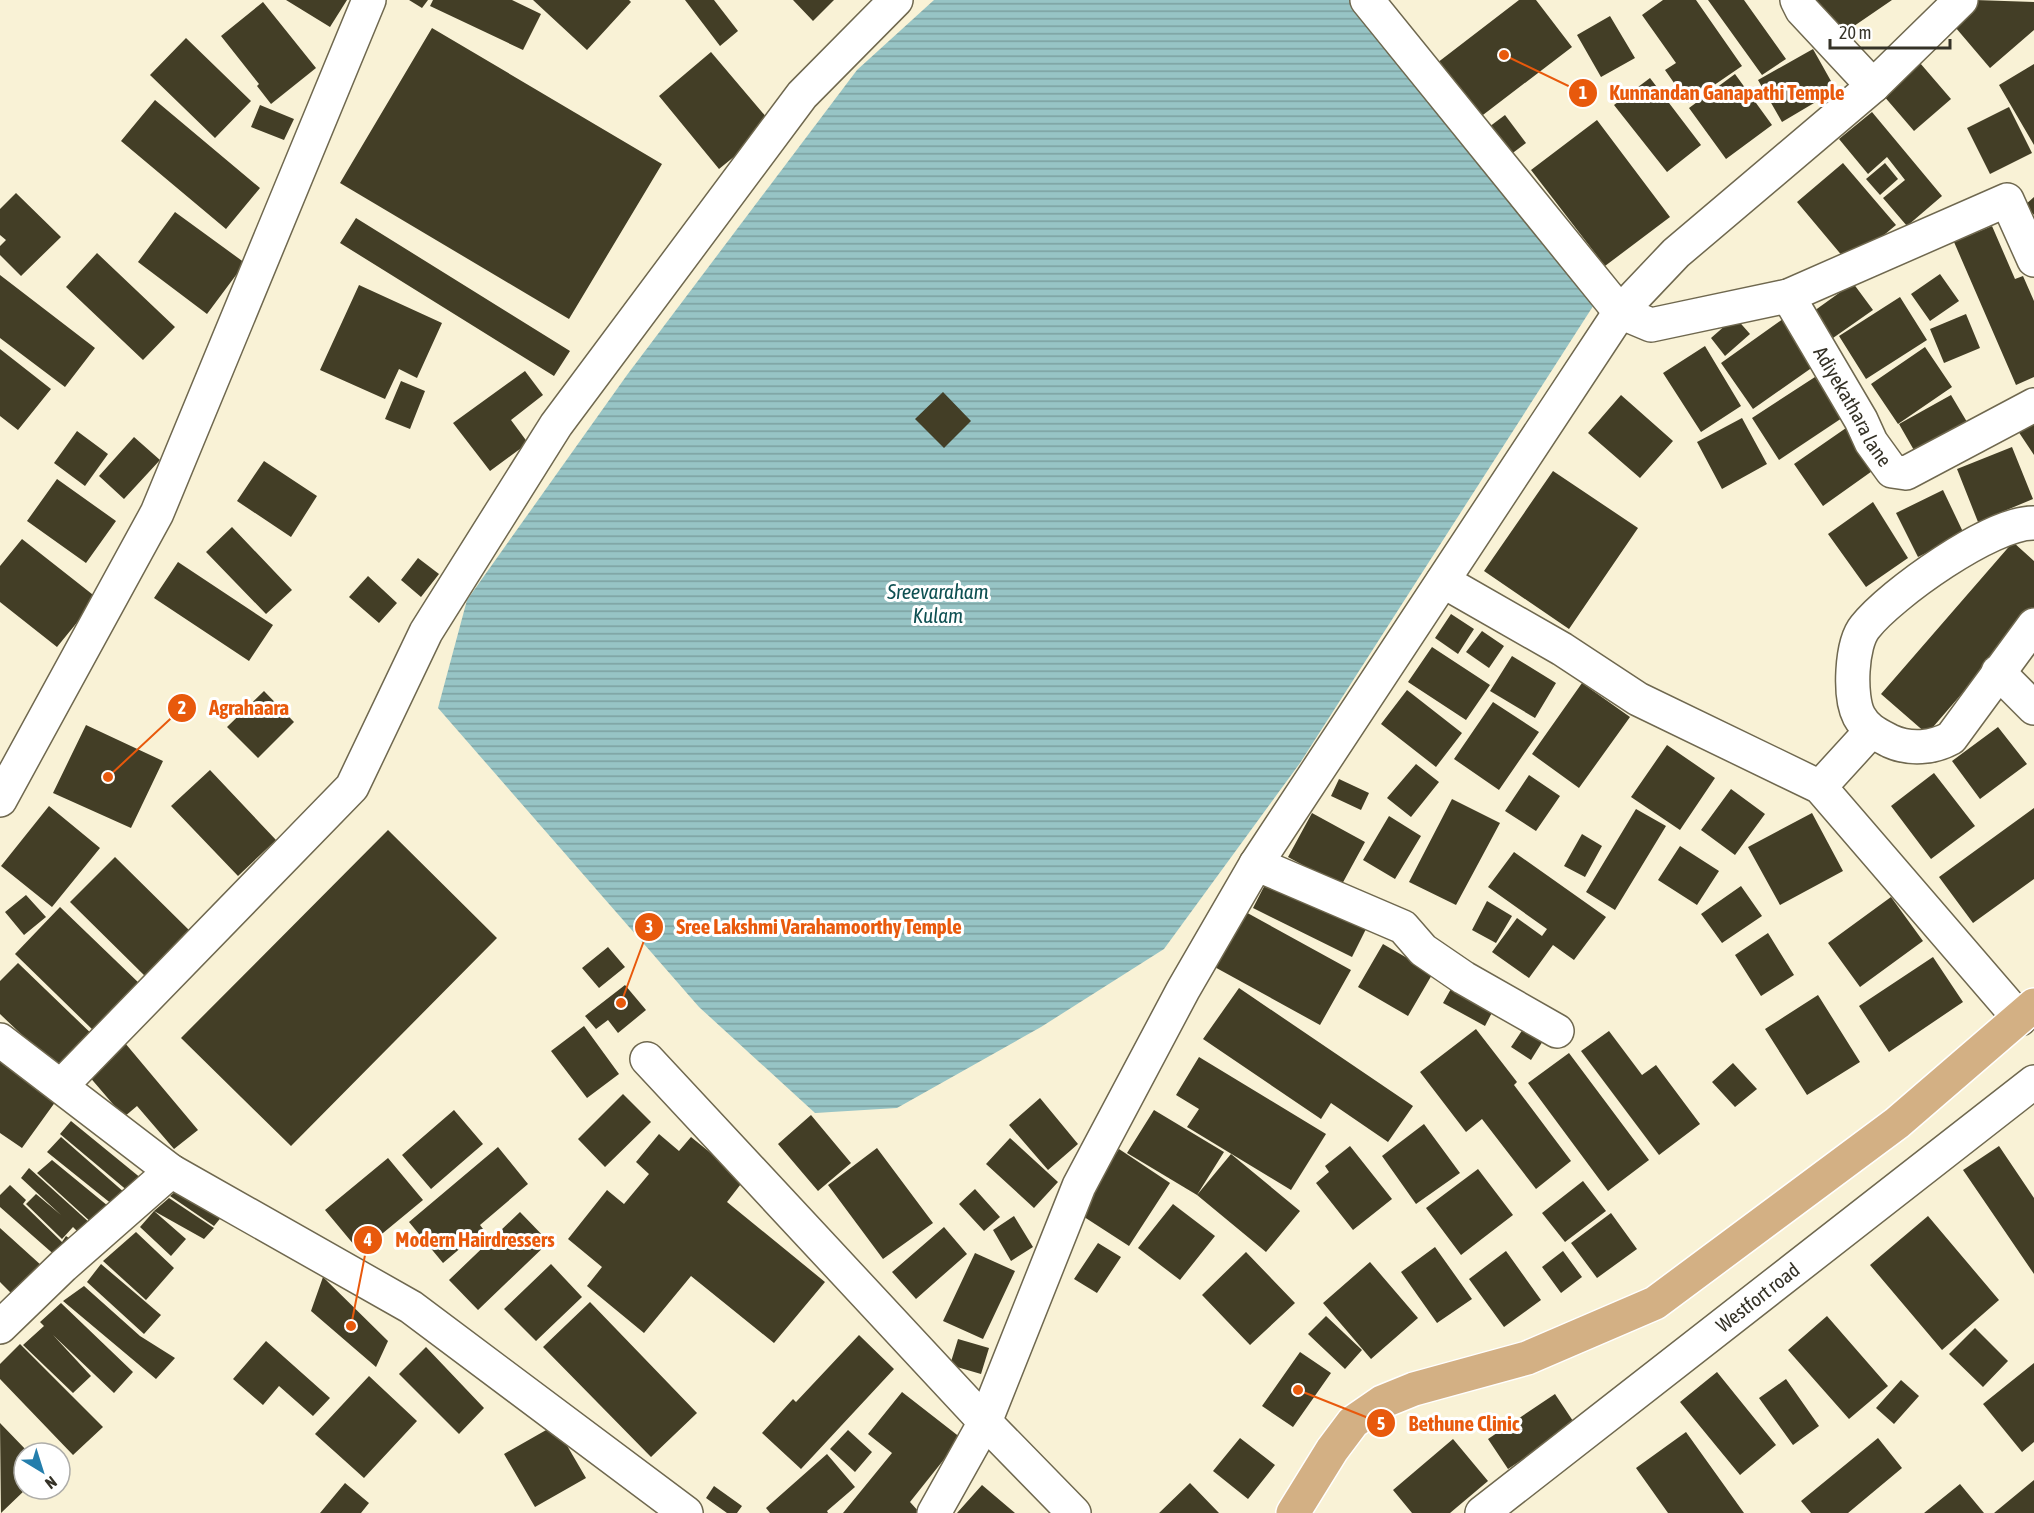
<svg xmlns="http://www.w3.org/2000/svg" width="2034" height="1513" viewBox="0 0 2034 1513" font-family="'Asap Condensed',sans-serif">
	<defs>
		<pattern id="water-rules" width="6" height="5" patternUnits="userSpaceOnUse" patternTransform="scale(1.5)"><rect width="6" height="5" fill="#97c4c5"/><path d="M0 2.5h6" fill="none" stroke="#7ca0a0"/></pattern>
	</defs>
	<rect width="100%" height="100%" fill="#f9f2d6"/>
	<path fill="url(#water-rules)" d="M934 0H1352L1597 300 1300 763 1164 949 1041 1027 897 1108 815 1113 699 1007 438 708 467 600 627 375 857 70Z"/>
	<path fill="#433e26" d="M286 0H347L330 27Z
		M409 0H428L422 8Z
		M433 0H512L541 14 523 50 430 6Z
		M533 0H629L631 2 587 50Z
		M685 0H714L738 31 720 46Z
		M793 0H834L813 21Z
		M1519 0H1536L1572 47 1479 118 1437 63Z
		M1663 0H1696L1742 66 1688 103 1665 70 1676 63 1642 15Z
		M1708 0H1744L1786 59 1762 75Z
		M1812 0H1892L1838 37Z
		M1975 0 2034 2V30L1990 68 1950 21Z
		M263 2 316 68 271 104 257 86 259 84 221 36Z
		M1610 16 1635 58 1601 77 1577 35Z
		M432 28 662 164 569 319 340 183Z
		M186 38 251 101 215 138 150 75Z
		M1813 49 1836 90 1782 122 1758 80Z
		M711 52 773 125 719 169 659 96Z
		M1920 63 1951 99 1914 131 1883 95Z
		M2034 64V145L1999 85Z
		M1735 74 1772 125 1726 159 1689 108Z
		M1650 78 1701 145 1667 172 1614 105Z
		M155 100 260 188 226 229 121 141Z
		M260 105 294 119 284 140 251 127Z
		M2009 107 2032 153 1990 174 1967 128Z
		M1872 112 1942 196 1907 226 1883 198 1905 180 1887 157 1868 174 1839 139Z
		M1505 115 1526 143 1506 158 1485 130Z
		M1597 120 1670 217 1605 266 1531 170Z
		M1843 163 1896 225 1849 264 1797 202Z
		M1885 163 1898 179 1880 195 1866 179Z
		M16 193 61 237 21 276 0 255V246L6 240 0 235V209Z
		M2034 197V215L2025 205Z
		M175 212 245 263 207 314 138 262Z
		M356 218 570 351 554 376 340 243Z
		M1992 226 2015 279 2023 276 2034 301V377L2016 385 1954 242Z
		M97 253 175 327 143 360 66 287Z
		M1940 274 1959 301 1930 321 1911 294Z
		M0 275 95 348 65 387 0 338Z
		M1853 283 1873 310 1833 338 1814 311Z
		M359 285 442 323 417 378 399 369 385 399 320 370Z
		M1900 297 1927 340 1866 379 1839 336Z
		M1966 314 1980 348 1944 363 1930 329Z
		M1787 316 1820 362 1753 409 1721 363Z
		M1735 317 1750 334 1725 356 1711 338Z
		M1705 346 1741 406 1701 432 1663 373Z
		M1925 347 1952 387 1898 424 1871 384Z
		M0 349 51 389 18 430 0 416Z
		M525 371 543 395 511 420 528 443 490 471 453 423Z
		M1815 377 1842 418 1779 460 1752 418Z
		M401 381 425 391 410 429 385 419Z
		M943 392 971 421 944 448 915 419Z
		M1621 395 1673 441 1640 478 1588 433Z
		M1951 395 1967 422 1915 452 1899 424Z
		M2034 416V455L2016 428Z
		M1742 418 1767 464 1722 489 1697 442Z
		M1846 428 1875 469 1823 506 1794 464Z
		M77 431 108 454 85 486 54 463Z
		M134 437 160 460 124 499 99 476Z
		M2012 447 2033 499 1978 522 1957 469Z
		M264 461 317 496 291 537 237 501Z
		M1553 471 1638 528 1569 629 1484 571Z
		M57 479 116 521 86 563 27 521Z
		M1943 490 1964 534 1918 557 1896 513Z
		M1873 502 1908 558 1866 587 1828 534Z
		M232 527 292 590 266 614 206 552Z
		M22 539 97 598 57 647 0 602V566Z
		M2013 542 2034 561V610L1927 734 1881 694Z
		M418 558 439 574 421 597 401 580Z
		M178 562 273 625 249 661 154 598Z
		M368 576 397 603 379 623 349 597Z
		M1451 614 1474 629 1458 654 1435 638Z
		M1482 631 1504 646 1489 668 1466 652Z
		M1432 647 1490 685 1466 720 1408 682Z
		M1512 656 1556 683 1535 718 1490 691Z
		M1582 683 1630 717 1579 788 1532 754Z
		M1407 690 1462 733 1436 767 1381 724Z
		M264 691 294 722 258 758 227 727Z
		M1493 702 1539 732 1499 790 1454 759Z
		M86 725 163 761 131 828 53 793Z
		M1998 727 2027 764 1980 799 1952 761Z
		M1667 745 1715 778 1680 830 1631 797Z
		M1416 764 1439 782 1411 817 1387 798Z
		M210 770 276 840 238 876 171 806Z
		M1934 773 1975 826 1931 859 1891 806Z
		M1529 775 1560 796 1536 831 1505 811Z
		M1339 779 1369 793 1361 810 1331 796Z
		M1731 789 1765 814 1735 855 1701 830Z
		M1452 799 1500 823 1456 905 1409 882Z
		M49 806 100 848 52 907 1 866Z
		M2034 808V879L1973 923 1939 877Z
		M1636 809 1666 826 1615 910 1586 892Z
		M1312 813 1365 842 1341 886 1288 857Z
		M1812 813 1843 871 1780 905 1748 847Z
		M1389 816 1421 836 1395 879 1363 860Z
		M388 830 497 938 291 1146 181 1038Z
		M1582 834 1602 846 1585 877 1564 866Z
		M1680 846 1719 871 1697 905 1658 880Z
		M1514 852 1606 917 1574 960 1553 945 1529 978 1492 952 1517 918 1542 936 1547 929 1488 887Z
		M115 857 192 933 147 978 70 902Z
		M1270 875 1369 923 1352 957 1253 908Z
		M1741 886 1762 916 1722 943 1701 914Z
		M26 895 46 917 24 935 5 912Z
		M1891 897 1923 941 1860 987 1828 943Z
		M1487 901 1512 916 1496 943 1472 930Z
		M60 907 141 985 96 1033 15 954Z
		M1242 910 1351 970 1320 1025 1211 965Z
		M1768 933 1794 975 1761 996 1735 955Z
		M1383 944 1433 973 1408 1016 1358 987Z
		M608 947 625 967 599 988 582 968Z
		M1933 957 1963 1002 1889 1052 1859 1006Z
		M18 963 99 1041 65 1076 0 1014V981Z
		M1456 980 1497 1003 1485 1026 1443 1003Z
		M625 985 646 1010 618 1033 608 1020 596 1029 585 1016Z
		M1239 988 1413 1106 1388 1142 1331 1103 1321 1119 1203 1039Z
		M1818 995 1860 1062 1807 1095 1765 1029Z
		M1527 1023 1546 1036 1531 1060 1511 1047Z
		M584 1026 619 1074 587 1098 551 1051Z
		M1476 1029 1517 1082 1514 1085 1571 1161 1536 1189 1482 1119 1466 1132 1420 1072Z
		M1609 1031 1642 1075 1656 1065 1700 1124 1659 1155 1581 1051Z
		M125 1043 198 1130 174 1149 137 1106 124 1117 88 1075Z
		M0 1052 61 1094 22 1148 0 1133Z
		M1569 1053 1649 1160 1608 1191 1528 1083Z
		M1199 1057 1326 1134 1291 1190 1187 1127 1199 1109 1176 1095Z
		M1733 1063 1757 1089 1735 1107 1712 1082Z
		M623 1094 651 1122 605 1167 578 1139Z
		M1040 1098 1078 1144 1048 1170 1009 1125Z
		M454 1110 483 1144 431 1189 402 1155Z
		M1154 1110 1224 1152 1197 1195 1127 1153Z
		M811 1115 851 1163 818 1191 778 1144Z
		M71 1121 142 1179 129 1192 60 1134Z
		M1424 1124 1460 1173 1416 1204 1382 1156Z
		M659 1134 679 1151 691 1137 744 1180 727 1202 825 1282 774 1343 691 1276 644 1333 587 1286 602 1267 568 1239 607 1190 624 1204 649 1174 636 1162Z
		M61 1137 125 1193 113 1205 47 1152Z
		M1010 1138 1058 1182 1034 1208 986 1164Z
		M1350 1146 1392 1199 1353 1230 1316 1183 1329 1172 1325 1166Z
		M1999 1146 2034 1198V1274L1963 1170Z
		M498 1147 528 1184 480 1225 483 1229 443 1263 409 1222Z
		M877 1148 933 1223 883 1259 828 1185Z
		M1119 1149 1170 1183 1129 1246 1078 1213Z
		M1231 1154 1300 1211 1266 1252 1197 1195Z
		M388 1158 423 1200 360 1252 325 1210Z
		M52 1160 108 1206 92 1223 37 1173Z
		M29 1168 91 1224 80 1234 73 1227 62 1239 26 1204 36 1194 61 1215 21 1178Z
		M1478 1169 1513 1215 1461 1255 1426 1208Z
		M1583 1181 1606 1211 1565 1242 1542 1213Z
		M10 1185 26 1200 23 1204 62 1242 66 1236 74 1242 58 1258 0 1207V1195Z
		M181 1187 223 1215 214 1226 170 1196Z
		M975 1189 1000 1217 984 1231 959 1204Z
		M169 1198 214 1228 204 1239 154 1211Z
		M1173 1204 1215 1236 1180 1280 1138 1248Z
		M154 1211 186 1239 171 1256 140 1227Z
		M520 1212 549 1242 478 1310 449 1280Z
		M1611 1213 1637 1249 1597 1278 1571 1243Z
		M1014 1216 1033 1247 1011 1261 993 1230Z
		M1928 1216 1999 1300 1942 1350 1870 1265Z
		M944 1227 967 1254 916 1299 892 1272Z
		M0 1228 42 1266 12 1294 0 1282Z
		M136 1232 174 1268 146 1300 103 1261Z
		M1098 1243 1121 1257 1097 1293 1074 1279Z
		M1435 1247 1472 1299 1437 1323 1401 1272Z
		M1506 1251 1541 1300 1504 1327 1469 1279Z
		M1563 1251 1582 1277 1561 1293 1542 1267Z
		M1246 1252 1295 1303 1250 1345 1202 1295Z
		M975 1253 1015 1271 983 1339 943 1321Z
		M1370 1262 1418 1318 1371 1359 1323 1303Z
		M101 1264 161 1315 144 1334 87 1282Z
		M551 1264 582 1297 536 1341 504 1309Z
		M323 1277 388 1341 376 1367 311 1311Z
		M84 1286 140 1336 175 1358 156 1379 63 1301Z
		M590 1302 697 1413 651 1457 543 1347Z
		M61 1303 133 1372 114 1393 53 1335 91 1376 73 1393 23 1345 44 1326 40 1322Z
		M1326 1316 1362 1350 1345 1369 1308 1334Z
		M1827 1316 1888 1386 1849 1419 1788 1350Z
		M1975 1328 2008 1361 1983 1387 1949 1354Z
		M859 1335 894 1369 801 1469 762 1433 793 1399 796 1402Z
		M958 1339 989 1348 981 1374 950 1365Z
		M266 1341 330 1398 313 1416 279 1386 263 1405 233 1379Z
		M20 1344 103 1427 73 1455 0 1379V1364Z
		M426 1347 484 1408 459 1434 399 1374Z
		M1300 1352 1331 1373 1293 1427 1262 1406Z
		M2034 1363V1442L2022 1452 1983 1404Z
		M1717 1372 1776 1445 1740 1475 1680 1402Z
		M369 1376 417 1421 364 1478 315 1434Z
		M1786 1379 1819 1426 1793 1445 1759 1398Z
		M1901 1380 1919 1396 1894 1424 1876 1408Z
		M902 1392 961 1438 910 1502 920 1513H843L892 1453 868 1434Z
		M1555 1394 1575 1424 1508 1469 1488 1439Z
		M0 1423 29 1453H24L26 1489 1 1513Z
		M555 1425 586 1478 535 1507 504 1454Z
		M848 1430 872 1452 855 1472 830 1449Z
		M1686 1432 1744 1513H1668L1636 1468Z
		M1240 1438 1275 1465 1248 1499 1213 1471Z
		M1878 1438 1902 1468 1848 1513H1811L1801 1501Z
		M1453 1439 1488 1481 1450 1513H1412L1393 1490Z
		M827 1454 855 1487 827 1511 828 1513H770L766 1508Z
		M2034 1480V1513H1994Z
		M345 1483 369 1503 361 1513H320Z
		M1190 1483 1219 1513H1159Z
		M1960 1484 1984 1513H1924Z
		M982 1485 1015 1513H957Z
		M714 1486 742 1506 737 1513H727L706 1498Z"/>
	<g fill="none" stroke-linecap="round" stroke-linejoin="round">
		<defs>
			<g id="minor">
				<path d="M1367 0 1620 312 1651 325 1788 296 2007 200 2034 260"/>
				<path d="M1797 0 1802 10 1873 86"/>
				<path id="s1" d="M1788 296 1861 420 1871 442 1892 471 1906 473 2034 405"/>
				<path d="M2034 523C1992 522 1891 594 1865 627 1851 644 1849 697 1859 716 1866 729 1877 734 1890 741 1910 750 1933 748 1951 738L2034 625"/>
				<path d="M1443 581 1562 649 1638 699 1820 787 2020 1019"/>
				<path d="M1998 672 2034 708"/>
				<path d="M1820 787 1871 731"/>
				<path d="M0 800 157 513 369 0"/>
				<path d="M1256 864 1403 927 1423 950 1464 978 1557 1031"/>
				<path d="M0 1040 171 1171 411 1307 686 1513"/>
				<path d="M647 1059 985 1422 1074 1513"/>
				<path d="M62 1085 352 787 426 632 556 425 802 95 896 0"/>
				<path d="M0 1327 63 1266 171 1171"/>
				<path d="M934 1513 985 1422 1079 1186 1183 990 1256 864 1620 312 1676 253 1873 86 1961 0"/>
				<path id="s2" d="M1482 1513 2034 1082"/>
			</g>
			<path id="major" d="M1293 1513 1332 1450 1353 1422 1382 1402 1414 1389 1527 1358 1655 1303 1897 1123 2034 1005"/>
		</defs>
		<use href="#minor" stroke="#6f684f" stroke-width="36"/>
		<use href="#major" stroke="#fff" stroke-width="36"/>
		<use href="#minor" stroke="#fff" stroke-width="33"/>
		<use href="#major" stroke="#d3b084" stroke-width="33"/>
	</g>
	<g text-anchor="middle" stroke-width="6" stroke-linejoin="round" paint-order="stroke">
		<g font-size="20" fill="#353227" stroke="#fff">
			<text dy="7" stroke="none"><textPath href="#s1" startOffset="128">Adiyekathara lane</textPath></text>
			<text dy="7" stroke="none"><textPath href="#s2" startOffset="350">Westfort road</textPath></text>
		</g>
		<g font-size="21" font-style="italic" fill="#0e5052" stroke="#fff">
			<text x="938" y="599">Sreevaraham<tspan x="938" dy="24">Kulam</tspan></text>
		</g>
	</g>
	<path fill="none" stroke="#e8590c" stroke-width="2" d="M1504 55L1583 93M108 777L182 708M621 1003L649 927M351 1326L368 1240M1298 1390L1381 1423"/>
	<g fill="#e8590c" stroke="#fff" stroke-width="2">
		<circle cx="1504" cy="55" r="6"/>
		<circle cx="108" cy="777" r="6"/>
		<circle cx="621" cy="1003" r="6"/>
		<circle cx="351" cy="1326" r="6"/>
		<circle cx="1298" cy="1390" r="6"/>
		<circle cx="1583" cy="93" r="15"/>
		<circle cx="182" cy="708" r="15"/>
		<circle cx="649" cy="927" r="15"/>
		<circle cx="368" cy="1240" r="15"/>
		<circle cx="1381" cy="1423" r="15"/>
	</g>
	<g font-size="18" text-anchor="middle" font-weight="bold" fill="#fff">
		<text x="1583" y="99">1</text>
		<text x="182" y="714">2</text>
		<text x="649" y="933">3</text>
		<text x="368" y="1246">4</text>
		<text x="1381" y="1430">5</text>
	</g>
	<g font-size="21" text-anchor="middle" font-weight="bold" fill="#e8590c" stroke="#fff" stroke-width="6" stroke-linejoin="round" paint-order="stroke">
		<text x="1727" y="100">Kunnandan Ganapathi Temple</text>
		<text x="249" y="715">Agrahaara</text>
		<text x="819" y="934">Sree Lakshmi Varahamoorthy Temple</text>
		<text x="475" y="1247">Modern Hairdressers</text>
		<text x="1464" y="1431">Bethune Clinic</text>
	</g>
	<g transform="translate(42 1471) rotate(142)"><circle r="28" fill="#ffffff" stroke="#aeada9" stroke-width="1.5"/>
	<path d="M0-4.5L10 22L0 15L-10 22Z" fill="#247eac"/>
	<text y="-9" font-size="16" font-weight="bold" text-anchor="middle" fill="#353227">N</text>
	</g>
	<path d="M1830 39v9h120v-9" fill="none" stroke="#353227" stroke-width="3"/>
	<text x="1839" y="39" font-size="18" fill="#353227" stroke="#ffffff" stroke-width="4.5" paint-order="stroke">20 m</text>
</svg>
